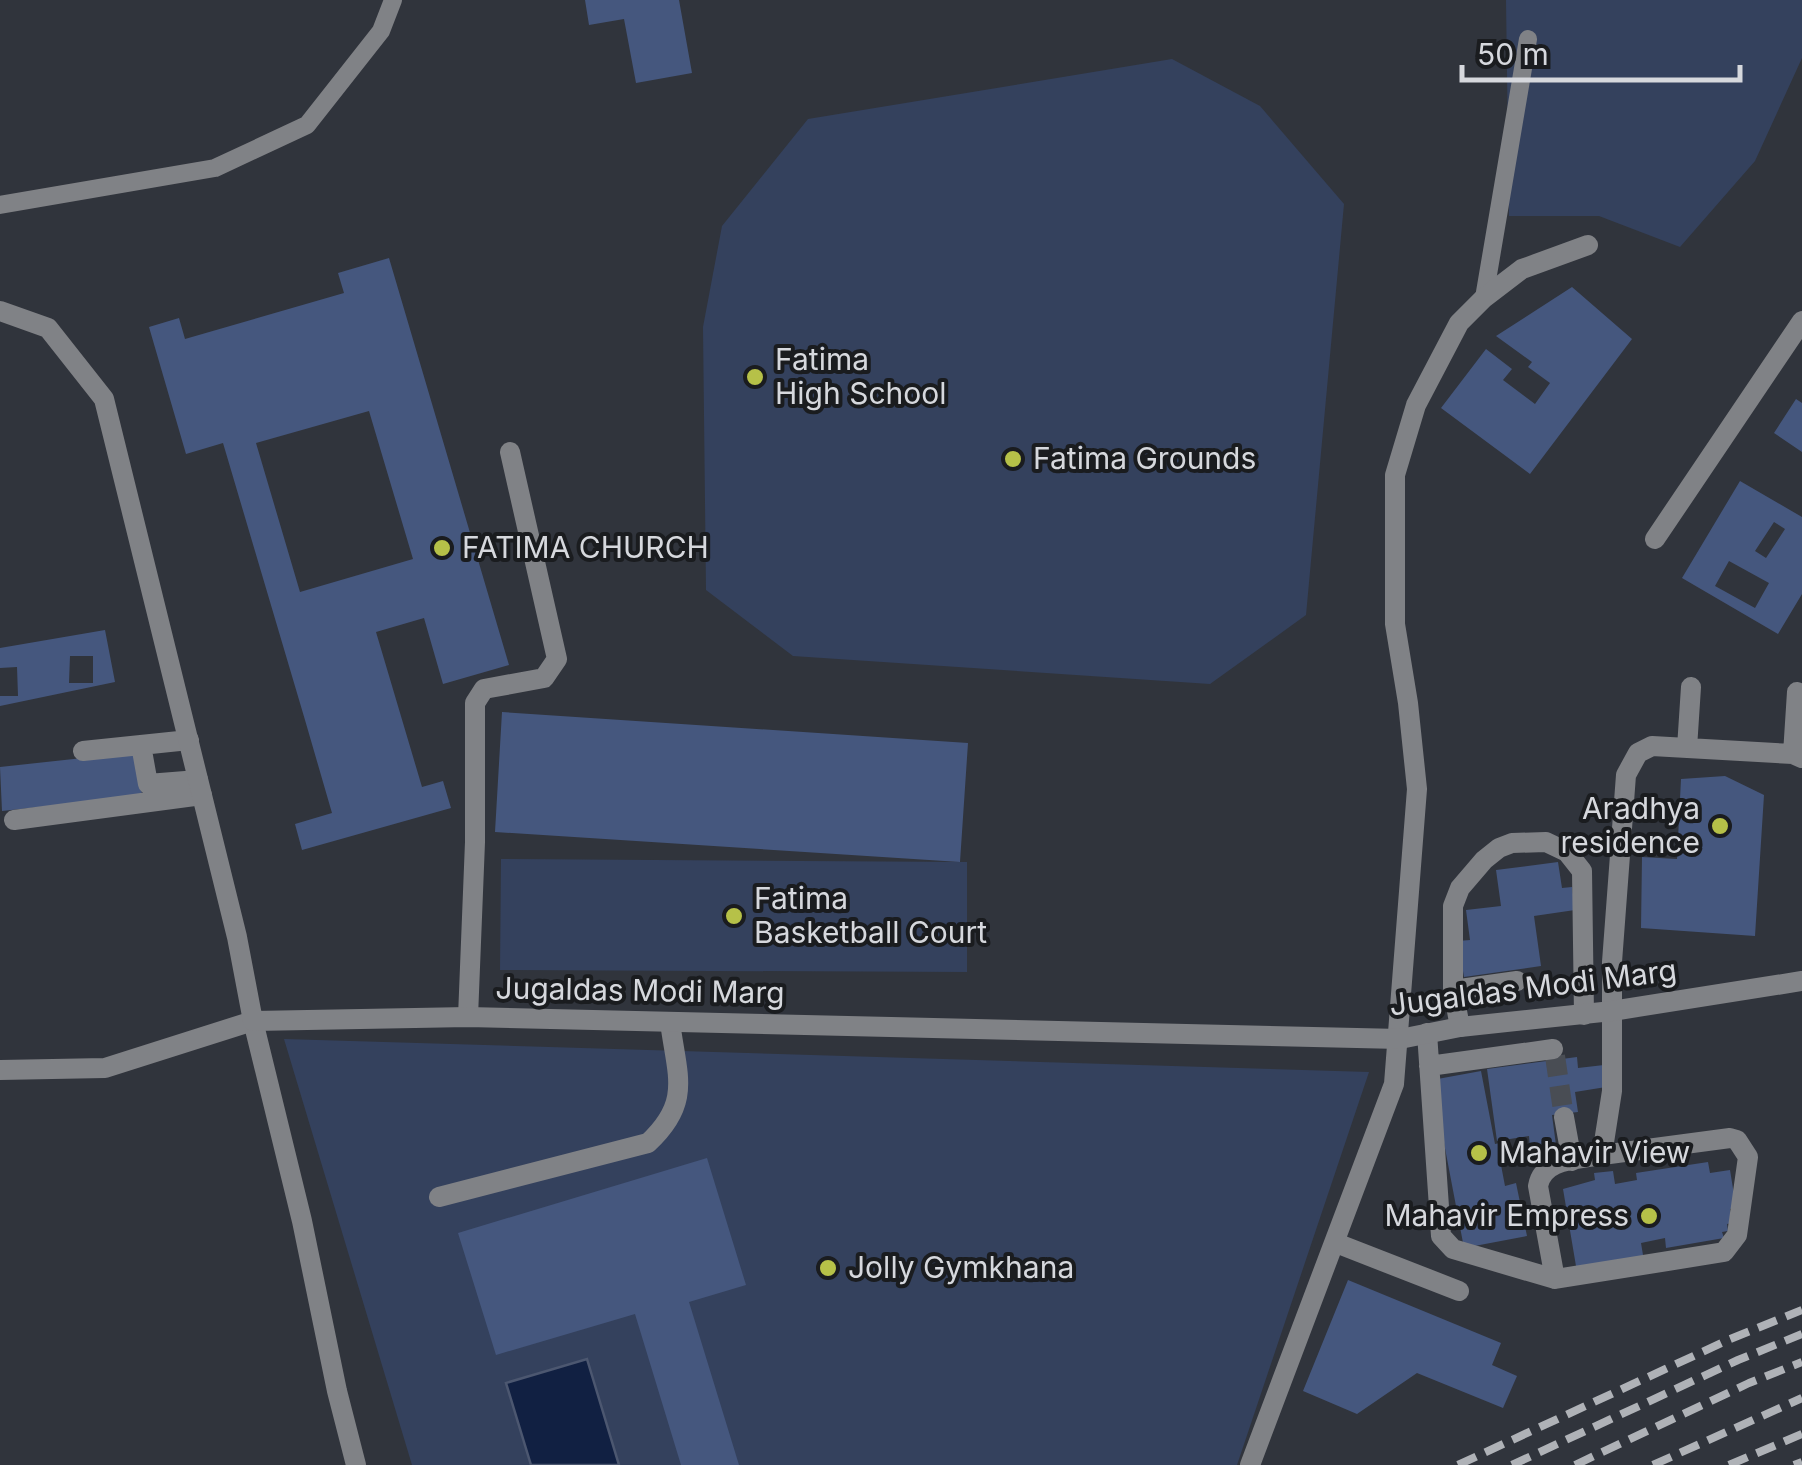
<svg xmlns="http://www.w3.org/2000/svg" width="1802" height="1465" viewBox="0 0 1802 1465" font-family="Inter,sans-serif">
	<rect width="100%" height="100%" fill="#30343c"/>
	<path fill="#34415d" d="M1506 0H1802V58L1755 161 1680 247 1599 216H1509Z
		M1172 59 1260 106 1344 204 1306 615 1210 684 793 656 706 590 703 327 722 226 808 119Z
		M501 859 967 862V972L500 970Z
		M284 1039 1369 1072 1237 1465H412Z"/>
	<path fill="#112042" stroke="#4c5770" stroke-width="2.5" d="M587 1359 619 1465H531L506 1383Z"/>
	<path fill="#45577e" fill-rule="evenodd" d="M585 0H679L692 73 636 83 624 19 589 25Z
		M389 258 509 665 443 684 424 618 376 632 422 787 443 781 451 808 302 850 295 824 332 813 305 720 223 443 186 454 149 327 179 318 185 339 344 293 338 273ZM369 411 413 559 300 592 256 443Z
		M1572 287 1632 339 1530 474 1441 408 1486 349 1512 369 1503 380 1535 404 1550 383 1528 367 1532 362 1496 336Z
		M1796 399 1802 403V452L1774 433Z
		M1740 481 1802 517V594L1778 634 1682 578ZM1774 522 1785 529 1766 558 1755 551ZM1729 561 1769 583 1755 608 1715 586Z
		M105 630 115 682 0 706V696H18L17 667 0 668V648ZM70 656H93V683H69Z
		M502 712 968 743 960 862 495 832Z
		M138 752 142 796 2 811 0 767Z
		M1725 776 1764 795 1755 936 1641 928 1642 857 1677 859 1681 779Z
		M1558 862 1562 888 1572 887 1575 910 1534 916 1541 966 1464 977 1458 941 1470 940 1466 910 1501 906 1496 870Z
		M1577 1057 1578 1068 1604 1065 1606 1087 1575 1092 1578 1112 1552 1115 1556 1145 1530 1148 1529 1136 1497 1141 1487 1069Z
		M1481 1071 1495 1144 1509 1141 1513 1162 1501 1165 1505 1186 1516 1183 1527 1236 1464 1248 1432 1080Z
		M707 1158 746 1285 689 1302 739 1465H681L635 1314 496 1355 458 1233Z
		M1708 1162 1710 1173 1730 1170 1736 1207 1730 1209 1732 1223 1727 1224 1728 1231 1722 1232 1724 1238 1666 1248 1665 1238 1641 1243 1644 1261 1577 1272 1563 1189 1595 1180 1594 1173 1613 1171 1615 1184 1637 1180 1636 1173Z
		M1348 1280 1501 1343 1492 1365 1517 1376 1503 1408 1417 1373 1357 1414 1303 1391Z"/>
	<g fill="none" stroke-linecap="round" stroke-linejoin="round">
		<path stroke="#494d54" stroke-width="20" stroke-dasharray="20 10" stroke-linecap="butt" d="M1555 1056 1564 1117"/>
		<path stroke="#808286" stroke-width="18" d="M0 205 215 168 307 125 381 31 393 0
			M1484 298 1528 39"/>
		<path stroke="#808286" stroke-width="20" d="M1655 539 1802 321
			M141 745 148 784 198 780
			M1687 748 1691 687
			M83 751 189 740
			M1793 754 1797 692
			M14 820 202 795
			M1453 990 1517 981
			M468 1017 475 842V703L484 689 544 678 557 659 510 452
			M1460 1027 1453 990V906L1460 888 1484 860 1499 848 1512 843 1546 842 1567 852 1582 871 1584 1015
			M1427 1033 1441 1236 1453 1249 1555 1279
			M1429 1066 1553 1049
			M0 1070 105 1068 253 1021 302 1221 337 1391 356 1465
			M1564 1117 1572 1161
			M1602 1155 1730 1138 1737 1140 1748 1157 1737 1235 1724 1252 1555 1279 1538 1186C1543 1158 1578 1160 1602 1155L1612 1091V962L1626 775 1638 753 1652 746 1793 754 1802 758
			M439 1197 648 1143C692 1102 677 1076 670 1022
			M1336 1243 1459 1291
			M1250 1465 1394 1084 1417 789 1408 703 1395 624V475L1416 405 1459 323 1484 298 1522 269 1588 245"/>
		<path stroke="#808286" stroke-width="20" d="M0 311 48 328 104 399 237 937 253 1021 468 1017 1400 1039 1460 1027 1612 1011 1802 981"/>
		<path stroke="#afb2b7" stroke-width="8" stroke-dasharray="20 10" stroke-linecap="butt" d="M1458 1465 1728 1340 1802 1310
			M1512 1465 1738 1360 1802 1334
			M1575 1465 1749 1383 1802 1362
			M1653 1465 1802 1398
			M1729 1465 1802 1434
			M1794 1465 1802 1462"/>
	</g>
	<g fill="#b6c148" stroke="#1a1c1f" stroke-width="4">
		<circle cx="755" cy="377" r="10"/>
		<circle cx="1013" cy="459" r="10"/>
		<circle cx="442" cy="548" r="10"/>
		<circle cx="1720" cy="826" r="10"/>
		<circle cx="734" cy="916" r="10"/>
		<circle cx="1479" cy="1153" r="10"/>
		<circle cx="1649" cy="1216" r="10"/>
		<circle cx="828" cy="1268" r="10"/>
	</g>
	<g text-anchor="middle" stroke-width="8" stroke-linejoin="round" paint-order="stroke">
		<g font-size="30" fill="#d6d8dd" stroke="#1a1c1f" text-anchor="start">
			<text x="775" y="370">Fatima<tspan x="775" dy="34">High School</tspan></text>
			<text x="1033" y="469">Fatima Grounds</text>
			<text x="462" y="558">FATIMA CHURCH</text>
			<text x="1700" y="819" text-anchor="end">Aradhya<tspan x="1700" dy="34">residence</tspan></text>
			<text x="754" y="909">Fatima<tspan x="754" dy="34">Basketball Court</tspan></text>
			<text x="1499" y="1163">Mahavir View</text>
			<text x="1629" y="1226" text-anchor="end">Mahavir Empress</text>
			<text x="848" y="1278">Jolly Gymkhana</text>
		</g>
		<g font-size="30" fill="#d6d8dd" stroke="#1a1c1f">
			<text transform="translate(1533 988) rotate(-7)" y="10">Jugaldas Modi Marg</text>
			<text transform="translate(640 991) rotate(1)" y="10">Jugaldas Modi Marg</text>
		</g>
	</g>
	<path d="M1462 65v15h278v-15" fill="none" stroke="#d6d8dd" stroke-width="5"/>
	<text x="1477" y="65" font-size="30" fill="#d6d8dd" stroke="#1a1c1f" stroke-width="8" paint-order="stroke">50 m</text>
</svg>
